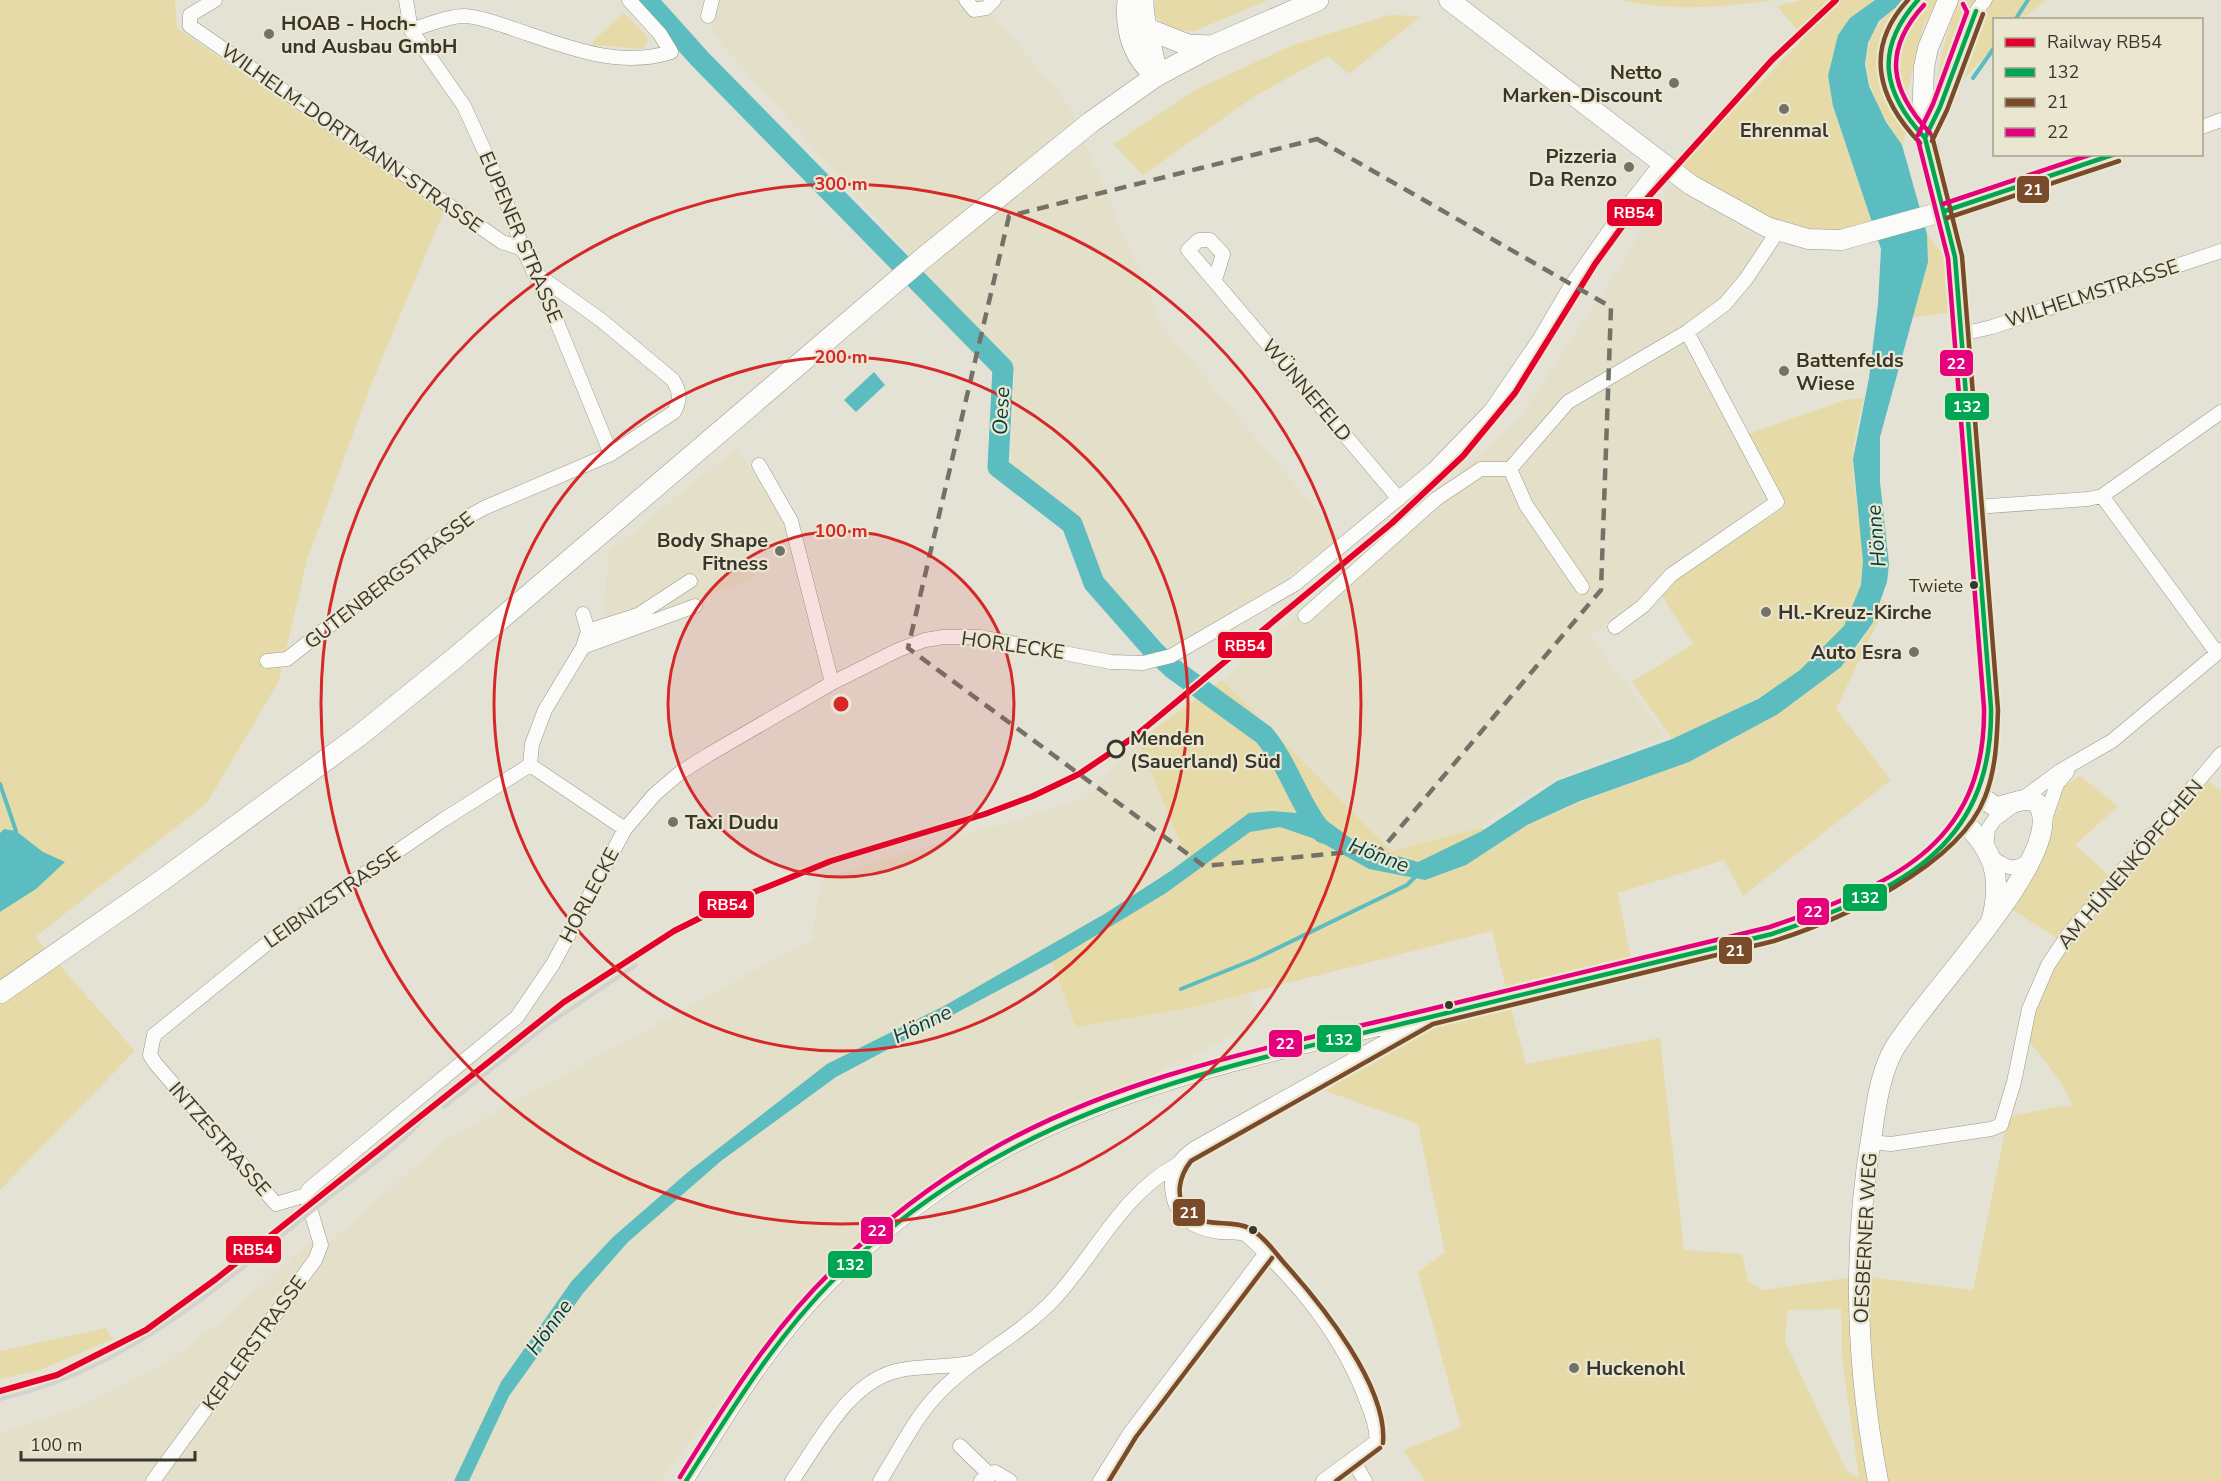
<svg xmlns="http://www.w3.org/2000/svg" width="2221" height="1481" viewBox="0 0 2221 1481" font-family="'Nunito Sans',sans-serif">
	<rect width="100%" height="100%" fill="#e4e2d5"/>
	<path fill="#e3dfc8" d="M718 0H981L1070 107 1162 326 1340 538 1177 656 1104 583 1078 523 1010 471 1015 374 711 32Z
		M1673 183 1765 243 1721 301 1683 329 1773 500 1590 636 1666 737 1551 781 1476 829 1390 851 1222 680 1521 418Z
		M735 449 761 481 791 532 783 539 757 543 758 548 749 553 754 579 602 634 609 552Z
		M1138 741 1260 1022 928 1186 769 1338 660 1481H0V1433L74 1410 165 1364 222 1321 317 1235 329 1243 444 1141 812 939 821 879 1087 798Z"/>
	<path fill="#e6dba8" fill-rule="evenodd" d="M0 0H175L177 28 444 211 372 382 307 560 279 681 207 803 35 937 135 1051 0 1190Z
		M1155 0H1268L1195 31 1171 30 1154 16Z
		M1621 0H1775C1723 7 1673 12 1621 0Z
		M1802 0H1875L1850 18 1828 76 1833 106 1874 228 1798 233 1677 169 1804 38 1777 6Z
		M1905 0H1937L1923 28 1906 97 1909 121 1902 145C1867 93 1843 43 1905 0Z
		M1959 0H2046L2022 19 1994 20V47L1956 87 1937 137C1935 78 1938 55 1959 0Z
		M624 13 648 37 647 44 642 49 592 45 595 39Z
		M1389 15 1421 16 1349 74 1328 56 1255 96 1143 175 1113 144 1197 89 1293 45Z
		M1927 234 1943 255 1948 313 1913 317 1928 262Z
		M1864 398C1859 418 1853 440 1853 461 1853 494 1862 527 1863 560 1867 657 1744 706 1672 739L1632 682 1693 644 1658 590 1785 507 1748 434 1848 399Z
		M1883 599 1887 603 1836 709 1891 780 1743 896 1724 860 1618 893 1633 968 1508 997 1526 1064 1660 1038 1684 1250 1742 1254 1748 1281 1763 1290 1861 1276 1973 1290 2008 1117 2061 1106 2072 1107C2069 1089 2041 1055 2028 1041 2032 1004 2048 976 2066 944L2010 908 2048 836 2065 786 2080 776 2118 806 2075 845 2120 885 2209 781 2221 791V1481H1425L1403 1450 1461 1427 1418 1272 1445 1252 1418 1124 1323 1090 1433 1024 1508 997 1492 931 1190 1008 1076 1027 1052 962 1193 873 1138 741 1222 680 1391 851 1476 829 1527 825 1597 795 1689 762 1778 714 1841 667 1862 641ZM1841 1309 1842 1357 1859 1479 1846 1470 1785 1341 1788 1310Z
		M106 1328 113 1339 40 1370 0 1379V1351Z"/>
	<path fill="#5bbdbf" d="M1875 0H1905L1879 21 1868 43 1865 64 1869 86 1886 122 1902 145 1927 234 1928 262 1880 437V482L1889 564 1887 582 1872 624 1841 667 1778 714 1689 762 1580 801 1527 825 1466 865 1425 880 1369 869 1315 839 1280 827 1250 832 1166 893 1052 962 836 1077 721 1161 628 1242 584 1292 509 1396 469 1481H454L501 1382 571 1282 613 1237 688 1172 827 1064 944 1006 1106 913 1172 870 1249 813 1272 811 1319 815 1360 845 1418 862 1482 831 1557 781 1672 739 1758 699 1800 670 1844 626 1861 585 1863 561 1853 459 1869 378 1878 304 1881 249 1833 106 1828 76 1838 35 1850 18Z
		M874 372 885 385 856 412 844 400Z
		M4 829 16 831 43 852 65 862 36 889 0 912V833Z"/>
	<g fill="none" stroke-linecap="round" stroke-linejoin="round">
		<path stroke="#5bbdbf" stroke-width="4" d="M2015 20 2028 0
			M1973 78 1994 48
			M0 784 16 831
			M1181 989 1255 959 1407 885 1417 875"/>
		<path stroke="#5bbdbf" stroke-width="21" d="M647 0 700 59 1003 368 998 467 1072 524 1094 583 1153 650 1172 668 1264 735C1289 765 1298 803 1323 833"/>
		<defs>
			<path id="street" d="M215 0 190 15V26L502 242 523 249
				M406 0 411 30C427 25 448 16 465 16 482 17 498 24 514 29 564 46 619 69 671 52L660 34 629 0
				M966 0 974 10 986 8 994 0
				M1918 0C1871 42 1882 99 1925 138 1950 95 1954 37 1985 0
				M708 16 712 0
				M411 30 464 106 501 187 523 249 554 315 611 454
				M2202 127 2221 120
				M1945 211 2117 154
				M1215 280 1223 254 1210 240H1199L1188 250 1399 499
				M1962 334 1992 327 2221 251
				M759 465 791 521 832 683
				M1510 469 1568 402 1687 332 1725 304 1746 279 1778 231
				M1510 469 1526 505 1582 587
				M2102 496 2217 653
				M1976 507 2088 499 2102 496 2221 412
				M1305 616 1436 499 1481 469H1510
				M1615 627 1643 606 1671 575 1777 502 1687 332
				M588 631 638 615 690 581
				M583 647 695 606
				M267 661 287 659 468 517 484 508 611 454 674 412C681 399 680 392 673 380L601 320 535 273
				M530 765 532 744 545 710 583 647 588 631 583 614
				M530 765 625 829
				M2044 822 2057 784 2067 772
				M1986 848 1988 829 1995 819 2060 771 2112 741 2221 650
				M1990 856C2004 866 2013 873 2028 861
				M1870 1142 1891 1144 1991 1129 2001 1125 2014 1082 2029 1009 2048 965 2068 935 2221 754
				M306 1195 309 1189 517 1017 553 964 625 829 655 794 681 772 708 755 832 683 898 650 925 640 943 637H980L1111 662 1143 663 1171 656 1295 584 1433 470 1491 410 1539 340 1570 287 1619 217 1662 162
				M306 1195 276 1204 155 1063 150 1055 154 1035 291 924 443 820 530 765
				M960 1446 989 1474
				M1353 1460 1365 1481
				M153 1481 315 1260 321 1245 306 1195
				M686 1481C718 1431 748 1380 785 1334 827 1280 884 1231 939 1192 1073 1095 1250 1059 1408 1022 1529 993 1651 963 1772 934 1843 910 1915 880 1963 821
				M792 1481C820 1441 850 1379 901 1370 925 1365 950 1368 974 1362
				M880 1481C898 1453 913 1421 935 1397 970 1358 1020 1336 1055 1298 1097 1252 1121 1195 1178 1164
				M981 1481 995 1472 1010 1481
				M1100 1481 1130 1433 1266 1253
				M1323 1481 1376 1442C1378 1429 1372 1414 1367 1402 1343 1336 1299 1283 1247 1235 1238 1231 1230 1233 1220 1232 1192 1229 1173 1215 1172 1186 1171 1169 1182 1157 1195 1148L1415 1025"/>
			<path id="secondary" d="M1449 0 1691 185 1767 227 1808 239 1841 240 1945 211
				M1948 0 1928 48 1924 67 1922 120 1955 257 1991 711C1989 752 1986 787 1963 821 1995 852 2003 879 1991 922
				M1878 1481C1856 1366 1852 1248 1872 1133 1876 1105 1880 1074 1894 1049 1922 1000 2053 868 2042 814 2037 788 2010 806 1996 807L1978 795"/>
			<path id="primary" d="M1128 0C1125 31 1132 56 1156 76
				M1143 0C1142 27 1155 50 1156 76
				M1145 28 1188 45 1212 46
				M0 993 157 884 360 735 455 658 921 260 1091 122 1156 76 1212 46 1318 0"/>
		</defs>
		<use href="#street" stroke="#9a998f" stroke-width="15"/>
		<use href="#secondary" stroke="#9a998f" stroke-width="21"/>
		<use href="#primary" stroke="#9a998f" stroke-width="22"/>
		<use href="#street" stroke="#fbfbf9" stroke-width="14"/>
		<use href="#secondary" stroke="#fbfbf9" stroke-width="20"/>
		<use href="#primary" stroke="#fbfbf9" stroke-width="21"/>
		<path stroke="#d3d2ce" stroke-width="4" d="M444 1107 547 1025 636 965
			M0 1399C121 1372 212 1293 306 1216 340 1188 377 1164 409 1134 423 1120 437 1105 450 1091"/>
		<defs>
			<path id="bus-1" d="M1918 0C1874 49 1882 92 1925 138
				M1925 138 1940 107 1976 11
				M1945 211 2115 154
				M686 1481C732 1409 776 1337 836 1277 1004 1112 1195 1073 1414 1021 1533 992 1653 963 1772 934 1891 893 1993 853 1991 708L1955 257 1925 138"/>
			<path id="bus-2" d="M1908 0C1863 49 1878 99 1920 143
				M1932 141 1947 110 1983 14
				M1947 218 2119 161
				M1383 1443C1388 1387 1322 1305 1286 1265 1275 1253 1266 1238 1251 1229 1231 1218 1204 1230 1187 1211 1174 1196 1180 1175 1191 1161L1433 1024 1774 941C1840 920 1959 866 1985 797 1996 769 1997 739 1998 710L1962 256 1932 136
				M1109 1481 1136 1437 1272 1258
				M1336 1481 1380 1448"/>
			<path id="bus-3" d="M1924 5C1882 51 1890 90 1930 133
				M1918 135 1933 104 1967 12 1963 4
				M1943 204 2092 154
				M680 1477C726 1403 772 1328 835 1268 881 1224 932 1184 987 1152 1116 1077 1267 1048 1410 1014 1530 985 1650 956 1770 927 1885 887 1986 849 1984 708L1948 258 1918 140"/>
		</defs>
		<use href="#bus-1" stroke="#eae6cf" stroke-width="9"/>
		<use href="#bus-2" stroke="#eae6cf" stroke-width="9"/>
		<use href="#bus-3" stroke="#eae6cf" stroke-width="9"/>
		<use href="#bus-1" stroke="#00a651" stroke-width="4.5"/>
		<use href="#bus-2" stroke="#7a4b2a" stroke-width="4.5"/>
		<use href="#bus-3" stroke="#e5007d" stroke-width="4.5"/>
		<defs>
			<path id="rail-1" d="M0 1391 57 1375 146 1330 216 1279 564 1002 674 931 742 897 831 861 985 814 1033 796 1079 774 1134 737 1392 523 1463 456 1515 393 1595 264 1624 224 1772 60 1836 0"/>
		</defs>
		<use href="#rail-1" stroke="#eae6cf" stroke-width="10"/>
		<use href="#rail-1" stroke="#e4002b" stroke-width="6"/>
	</g>
	<path fill="none" stroke="#747268" stroke-width="4.5" stroke-dasharray="12 8" stroke-linejoin="round" d="M1317 139 1611 307 1601 590 1382 849 1204 866 908 648 1009 216Z"/>
	<circle cx="841" cy="704" r="173" fill="#d62828" fill-opacity=".12"/>
	<g fill="none" stroke="#d62828" stroke-width="3">
		<circle cx="841" cy="704" r="173"/>
		<circle cx="841" cy="704" r="347"/>
		<circle cx="841" cy="704" r="520"/>
	</g>
	<g fill="#747268" stroke="#eae6cf" stroke-width="2">
		<circle cx="269" cy="34" r="6"/>
		<circle cx="1674" cy="83" r="6"/>
		<circle cx="1784" cy="109" r="6"/>
		<circle cx="1629" cy="167" r="6"/>
		<circle cx="1784" cy="371" r="6"/>
		<circle cx="780" cy="551" r="6"/>
		<circle cx="1766" cy="612" r="6"/>
		<circle cx="1914" cy="652" r="6"/>
		<circle cx="673" cy="822" r="6"/>
		<circle cx="1574" cy="1368" r="6"/>
	</g>
	<g fill="#38362d" stroke="#eae6cf" stroke-width="2">
		<circle cx="1974" cy="585" r="5"/>
		<circle cx="1449" cy="1005" r="5"/>
		<circle cx="1253" cy="1230" r="5"/>
	</g>
	<circle fill="#eae6cf" stroke="#38362d" stroke-width="3" cx="1116" cy="749" r="8"/>
	<g text-anchor="middle" stroke-width="4.5" stroke-linejoin="round" paint-order="stroke">
		<g font-size="18" fill="#38362d" stroke="#eae6cf" text-anchor="end">
			<text x="1963" y="592">Twiete</text>
		</g>
		<g font-size="20" font-weight="bold" fill="#38362d" stroke="#eae6cf" text-anchor="start">
			<text x="281" y="30">HOAB - Hoch-<tspan x="281" dy="23">und Ausbau GmbH</tspan></text>
			<text x="1662" y="79" text-anchor="end">Netto<tspan x="1662" dy="23">Marken-Discount</tspan></text>
			<text x="1784" y="137" text-anchor="middle">Ehrenmal</text>
			<text x="1617" y="163" text-anchor="end">Pizzeria<tspan x="1617" dy="23">Da Renzo</tspan></text>
			<text x="1796" y="367">Battenfelds<tspan x="1796" dy="23">Wiese</tspan></text>
			<text x="768" y="547" text-anchor="end">Body Shape<tspan x="768" dy="23">Fitness</tspan></text>
			<text x="1778" y="619">Hl.-Kreuz-Kirche</text>
			<text x="1902" y="659" text-anchor="end">Auto Esra</text>
			<text x="685" y="829">Taxi Dudu</text>
			<text x="1586" y="1375">Huckenohl</text>
		</g>
		<g font-size="20" fill="#38362d" stroke="#eae6cf">
			<text transform="translate(352 138) rotate(35)" y="7">WILHELM-DORTMANN-STRASSE</text>
			<text transform="translate(521 237) rotate(67)" y="7">EUPENER STRASSE</text>
			<text transform="translate(2092 293) rotate(-18)" y="7">WILHELMSTRASSE</text>
			<text transform="translate(1307 390) rotate(50)" y="7">WÜNNEFELD</text>
			<text transform="translate(389 580) rotate(-38)" y="7">GUTENBERGSTRASSE</text>
			<text transform="translate(1013 645) rotate(8)" y="7">HORLECKE</text>
			<text transform="translate(2130 864) rotate(-50)" y="7">AM HÜNENKÖPFCHEN</text>
			<text transform="translate(589 895) rotate(-62)" y="7">HORLECKE</text>
			<text transform="translate(332 897) rotate(-35)" y="7">LEIBNIZSTRASSE</text>
			<text transform="translate(220 1139) rotate(49)" y="7">INTZESTRASSE</text>
			<text transform="translate(1865 1238) rotate(-87)" y="7">OESBERNER WEG</text>
			<text transform="translate(254 1343) rotate(-54)" y="7">KEPLERSTRASSE</text>
		</g>
		<g font-size="20" font-weight="bold" fill="#38362d" stroke="#eae6cf" text-anchor="start">
			<text x="1130" y="745">Menden<tspan x="1130" dy="23">(Sauerland) Süd</tspan></text>
		</g>
		<g font-size="21" font-style="italic" fill="#003e42" stroke="#eae6cf">
			<text transform="translate(1001 411) rotate(-87)" y="7">Oese</text>
			<text transform="translate(1876 536) rotate(-95)" y="7">Hönne</text>
			<text transform="translate(1379 855) rotate(21)" y="7">Hönne</text>
			<text transform="translate(922 1024) rotate(-26)" y="7">Hönne</text>
			<text transform="translate(549 1327) rotate(-54)" y="7">Hönne</text>
		</g>
	</g>
	<circle cx="841" cy="704" r="9" fill="#d62828" stroke="#eae6cf" stroke-width="3"/>
	<g font-size="18" text-anchor="middle" font-weight="bold" fill="#d62828" stroke="#eae6cf" stroke-width="4.5" stroke-linejoin="round" paint-order="stroke">
		<text x="841" y="190">300 m</text>
		<text x="841" y="363">200 m</text>
		<text x="841" y="537">100 m</text>
	</g>
	<g stroke="#eae6cf" stroke-width="2">
		<rect x="2016" y="175" width="34" height="29" rx="6" fill="#7a4b2a"/>
		<rect x="1606" y="198" width="57" height="29" rx="6" fill="#e4002b"/>
		<rect x="1939" y="349" width="35" height="28" rx="6" fill="#e5007d"/>
		<rect x="1944" y="392" width="46" height="29" rx="6" fill="#00a651"/>
		<rect x="1217" y="631" width="56" height="28" rx="6" fill="#e4002b"/>
		<rect x="1842" y="883" width="46" height="29" rx="6" fill="#00a651"/>
		<rect x="698" y="890" width="57" height="29" rx="6" fill="#e4002b"/>
		<rect x="1796" y="897" width="34" height="29" rx="6" fill="#e5007d"/>
		<rect x="1718" y="936" width="35" height="29" rx="6" fill="#7a4b2a"/>
		<rect x="1316" y="1024" width="46" height="29" rx="6" fill="#00a651"/>
		<rect x="1268" y="1029" width="35" height="29" rx="6" fill="#e5007d"/>
		<rect x="1172" y="1198" width="34" height="29" rx="6" fill="#7a4b2a"/>
		<rect x="860" y="1216" width="34" height="29" rx="6" fill="#e5007d"/>
		<rect x="225" y="1235" width="57" height="29" rx="6" fill="#e4002b"/>
		<rect x="827" y="1250" width="46" height="29" rx="6" fill="#00a651"/>
	</g>
	<g font-size="16" text-anchor="middle" font-weight="bold" fill="#fff">
		<text x="2033" y="195">21</text>
		<text x="1634" y="218">RB54</text>
		<text x="1956" y="369">22</text>
		<text x="1967" y="412">132</text>
		<text x="1245" y="651">RB54</text>
		<text x="1865" y="903">132</text>
		<text x="727" y="910">RB54</text>
		<text x="1813" y="917">22</text>
		<text x="1735" y="956">21</text>
		<text x="1339" y="1045">132</text>
		<text x="1285" y="1049">22</text>
		<text x="1189" y="1218">21</text>
		<text x="877" y="1236">22</text>
		<text x="253" y="1255">RB54</text>
		<text x="850" y="1270">132</text>
	</g>
	<rect x="1993" y="18" width="210" height="138" fill="#eae6cf" stroke="#a3a08e" stroke-width="1.5"/>
	<rect x="2005" y="38" width="30" height="9" fill="#e4002b" stroke="#a3a08e" stroke-width="1.5"/>
	<text x="2047" y="48" font-size="18" fill="#38362d">Railway RB54</text>
	<rect x="2005" y="68" width="30" height="9" fill="#00a651" stroke="#a3a08e" stroke-width="1.5"/>
	<text x="2047" y="78" font-size="18" fill="#38362d">132</text>
	<rect x="2005" y="98" width="30" height="9" fill="#7a4b2a" stroke="#a3a08e" stroke-width="1.5"/>
	<text x="2047" y="108" font-size="18" fill="#38362d">21</text>
	<rect x="2005" y="128" width="30" height="9" fill="#e5007d" stroke="#a3a08e" stroke-width="1.5"/>
	<text x="2047" y="138" font-size="18" fill="#38362d">22</text>
	<path d="M21 1451v9h174v-9" fill="none" stroke="#38362d" stroke-width="3"/>
	<text x="30" y="1451" font-size="18" fill="#38362d" stroke="#eae6cf" stroke-width="4.5" paint-order="stroke">100 m</text>
</svg>
